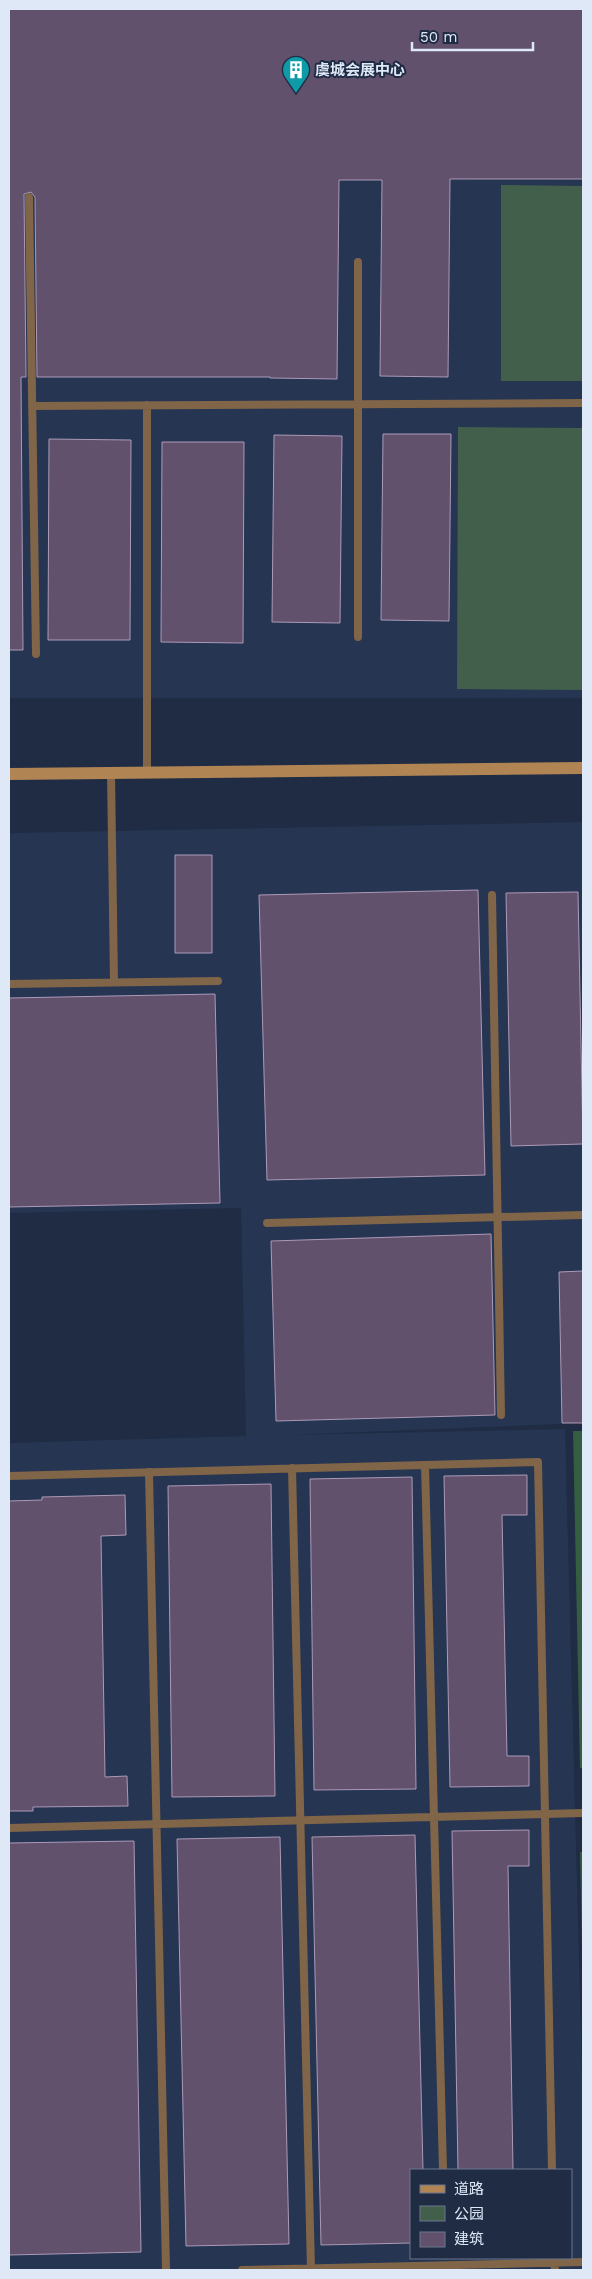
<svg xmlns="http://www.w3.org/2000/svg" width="592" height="2279" viewBox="0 0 592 2279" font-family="'Work Sans','Noto Sans SC',sans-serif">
	<rect width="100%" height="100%" fill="#1f2c44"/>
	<path fill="#253552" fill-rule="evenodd" d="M583 179V698H9V181Z
		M583 822V1423L289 1435 565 1429 583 2112V2270H9V1443L246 1436 241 1208 9 1213V833ZM411 2170H571V2258H411Z"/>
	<path fill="#415f4a" d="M501 185 583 186V381H501Z
		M458 427 583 428V690L457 689Z"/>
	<path fill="#355d42" d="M573 1431H583V1768H580Z
		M580 1852H583V1998Z"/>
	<path fill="#62516c" stroke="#ac9ab8" d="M9 9H583V179H450L448 377 380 376 382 180H339L337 379 270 378V377H37L35 197 31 192 24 194 26 377H21L23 650H9Z
		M383 434H451L449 621 381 620Z
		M274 435 342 436 340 623 272 622Z
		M49 439 131 440 130 640H48Z
		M162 442H244L243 643 161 642Z
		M175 855H212V953H175Z
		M478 890 485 1175 267 1180 259 895Z
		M578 892 583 1144 511 1146 506 893Z
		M215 994 220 1203 9 1207V998Z
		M491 1234 495 1415 276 1421 271 1241Z
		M583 1271V1423H562L559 1272Z
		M527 1475V1515H502L507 1756H529V1786L450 1787 444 1476Z
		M412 1477 416 1789 314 1790 310 1479Z
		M271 1484 275 1796 172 1797 168 1486Z
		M125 1495 126 1535 101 1536 105 1777 127 1776 128 1806 33 1807V1811H9V1501L42 1500V1497Z
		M529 1830V1866H508L513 2170H458L452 1831Z
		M415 1835 423 2170H411V2243L321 2245 312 1837Z
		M280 1837 289 2244 186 2246 177 1839Z
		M134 1841 141 2252 9 2255V1843Z"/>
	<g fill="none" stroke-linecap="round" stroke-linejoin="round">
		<path stroke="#816548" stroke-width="8" d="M29 197 36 654
			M358 262V637
			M147 405V772
			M32 406 583 403
			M111 773 114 982
			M492 895 501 1415
			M9 984 218 981
			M267 1223 583 1215
			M425 1465 443 2170
			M292 1468 311 2270
			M149 1472 166 2270
			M9 1476 538 1462 552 2170
			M9 1828 583 1813
			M554 2258 555 2270
			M242 2270 583 2262"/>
		<path stroke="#b18454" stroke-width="12" d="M9 774 583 768"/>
	</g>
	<defs>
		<symbol id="building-pin" viewBox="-11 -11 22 30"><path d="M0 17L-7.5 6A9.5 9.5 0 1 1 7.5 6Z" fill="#0f9aa8" stroke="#1f2c44"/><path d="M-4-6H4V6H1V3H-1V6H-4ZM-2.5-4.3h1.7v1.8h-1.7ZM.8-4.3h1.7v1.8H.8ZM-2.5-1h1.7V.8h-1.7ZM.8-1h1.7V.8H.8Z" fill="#fff"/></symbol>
	</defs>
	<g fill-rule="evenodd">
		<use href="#building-pin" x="280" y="54" width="32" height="43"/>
	</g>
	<g text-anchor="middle" stroke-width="4" stroke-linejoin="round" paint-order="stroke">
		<g font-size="15" font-weight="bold" fill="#dfe8f7" stroke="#1f2c44" text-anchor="start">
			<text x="315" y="75">虞城会展中心</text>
		</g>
	</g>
	<rect width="592" height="2279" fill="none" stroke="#dfe8f7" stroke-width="20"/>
	<rect x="410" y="2169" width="162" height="90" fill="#1f2c44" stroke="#6c778c"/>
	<rect x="420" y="2185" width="25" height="8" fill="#b18454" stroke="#6c778c"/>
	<text x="454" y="2194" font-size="15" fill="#dfe8f7">道路</text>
	<rect x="420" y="2206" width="25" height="15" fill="#415f4a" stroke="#6c778c"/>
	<text x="454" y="2219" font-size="15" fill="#dfe8f7">公园</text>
	<rect x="420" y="2232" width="25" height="15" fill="#62516c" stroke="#6c778c"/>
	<text x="454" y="2244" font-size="15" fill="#dfe8f7">建筑</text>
	<path d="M412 42v8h121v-8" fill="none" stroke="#dfe8f7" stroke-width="2.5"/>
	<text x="420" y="42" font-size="15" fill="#dfe8f7" stroke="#1f2c44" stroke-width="4" paint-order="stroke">50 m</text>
</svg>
